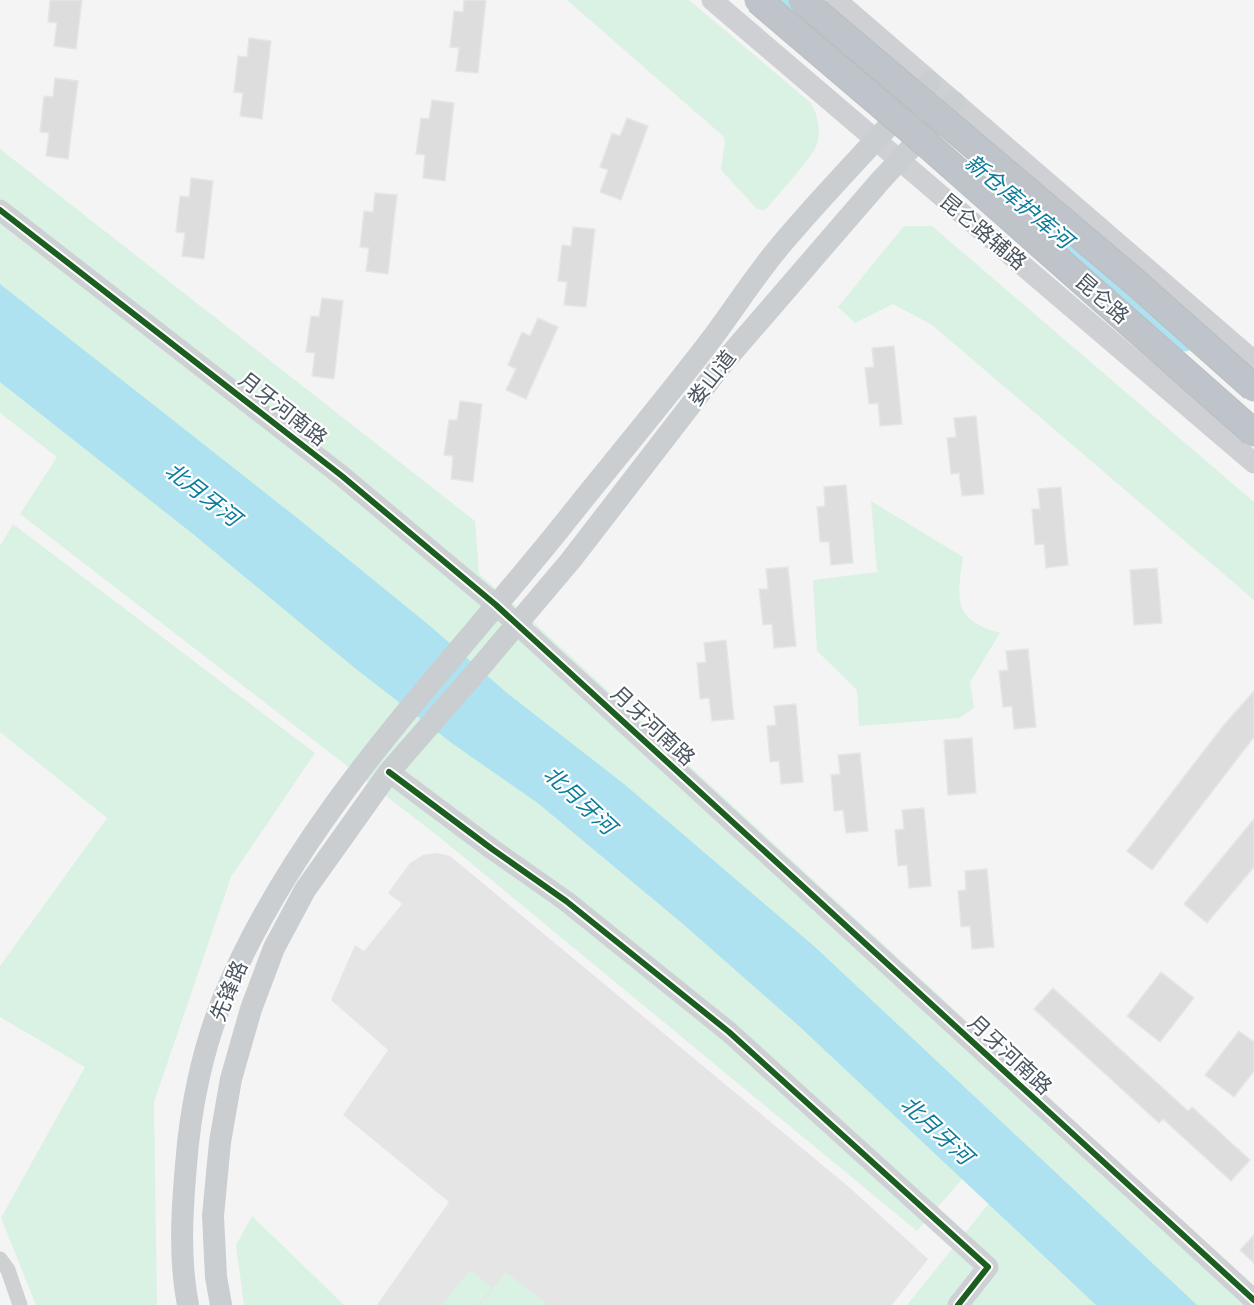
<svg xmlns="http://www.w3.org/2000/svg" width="1254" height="1305" viewBox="0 0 1254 1305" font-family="'Sofia Sans Condensed','Noto Sans SC',sans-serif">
	<rect width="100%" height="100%" fill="#f4f4f4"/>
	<path fill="#e6e5e6" d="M437 853 450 856 850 1188 928 1259 892 1305H377L449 1202 343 1115 388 1050 331 1000 355 945 364 951 402 904 388 893 410 863 423 855Z"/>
	<path fill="#d9f2e3" d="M567 0H689L811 103C818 116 821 130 817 144 814 156 777 196 767 208L763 210 757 209 721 170 725 141 723 136Z
		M0 149 475 521 479 574 517 607 960 1015 1253 1305H1134L977 1162 917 1231 438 836 20 514 57 457 0 413Z
		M904 226H932L1254 502V600L932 325 893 304 855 323 838 307Z
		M871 501 963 557C957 598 952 620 1000 633L970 682 974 708 959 718 859 726 857 690 817 651 813 580 877 572Z
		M13 524 315 753 231 877 154 1102 157 1305H36L1 1218 85 1067 0 1017V966L107 818 0 732V546Z
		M998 1192 1119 1305H907Z
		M252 1216 344 1305H244L236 1245Z
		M470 1270 492 1287 478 1305H442Z
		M506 1272 548 1305H480Z"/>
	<path fill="#aee2f0" d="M0 284 301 521 430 626 507 693 624 784 815 947 1197 1305H1096L799 1026 683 924 539 804 453 744 356 669 193 534 0 382Z"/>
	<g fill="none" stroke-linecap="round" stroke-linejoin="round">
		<path stroke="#aee2f0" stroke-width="15" d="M783 0 805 18
			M1060 236 1185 344"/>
	</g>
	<path fill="#ddddde" stroke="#e5e6e7" stroke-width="1.5" d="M50 0H82L76 49 54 46 57 23 48 22Z
		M464 0H486L478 73 456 71 459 48 450 47 454 11 463 12Z
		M249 38 271 41 262 119 240 116 243 93 234 92 238 56 247 57Z
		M55 78 78 81 68 159 46 156 49 133 40 132 44 96 53 97Z
		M432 100 454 103 445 181 423 178 425 155 416 154 421 118 429 119Z
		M627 118 648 126 621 200 600 192 608 170 600 167 612 133 620 136Z
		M191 178 213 181 204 259 182 256 185 233 176 232 180 196 189 197Z
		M375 193 397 195 388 274 366 271 369 248 360 247 364 211 373 212Z
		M573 227 595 229 586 307 564 305 567 282 558 281 562 245 571 246Z
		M322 298 343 301 334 379 312 376 315 353 306 352 311 316 319 317Z
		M538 318 558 327 526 399 506 390 516 369 508 365 522 332 530 336Z
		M894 346 902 424 880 426 878 403 869 404 865 368 874 367 872 348Z
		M460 401 482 404 473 482 451 479 453 456 444 455 449 420H457Z
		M976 416 984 494 962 496 959 473 951 474 947 438 956 437 954 418Z
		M846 485 853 563 831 565 829 542H820L817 507 825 506 824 487Z
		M1061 487 1068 565 1046 568 1044 544 1035 545 1032 509H1040L1038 489Z
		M788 567 796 646 774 648 772 624 763 625 759 589H768L766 569Z
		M1157 568 1162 623 1134 625 1130 570Z
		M726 640 734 719 712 721 709 698 700 699 697 663 706 662 704 643Z
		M1028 649 1036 727 1014 729 1012 706 1003 707 999 671 1008 670 1006 651Z
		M1254 691V737L1152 870 1127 851 1223 726Z
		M796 704 803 782 781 784 779 761 770 762 767 726 776 725 774 706Z
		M972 738 976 793 948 795 944 740Z
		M860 753 868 831 846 833 843 810 834 811 831 775 840 774 838 755Z
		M924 808 931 886 909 888 907 865 898 866 895 830 904 829 902 810Z
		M1254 819V867L1207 923 1184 904Z
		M987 869 994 947 972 949 970 926 961 927 958 891 966 890 965 871Z
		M1161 972 1194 998 1160 1042 1127 1016Z
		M1053 988 1188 1111 1192 1107 1250 1160 1231 1181 1163 1119 1159 1123 1034 1009Z
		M1239 1031 1254 1042V1071L1234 1097 1205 1075Z
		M1254 1235V1263L1240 1250Z"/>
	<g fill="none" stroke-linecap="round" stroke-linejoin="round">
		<path stroke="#ced0d2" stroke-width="15" d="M0 1259 8 1270 20 1305"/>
		<path stroke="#ced0d4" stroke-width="21" d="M712 0 1254 463
			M836 0 1254 361
			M0 210 342 476 496 605 1254 1300
			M389 772 492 849 566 901 729 1032 988 1267 958 1305"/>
		<path stroke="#caced1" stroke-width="22" d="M188 1305C179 1259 182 1211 186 1165 190 1111 202 1050 223 999 298 817 441 677 562 526 611 464 662 404 710 341 734 309 755 276 780 246 828 189 880 136 930 82
			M221 1305 216 1277 213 1216 220 1142 231 1079 251 1009 274 948 305 890 389 772 483 664 571 560 723 363 881 180 954 102"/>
		<defs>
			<path id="highway-bridge" d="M758 0 928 145 1254 433
				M802 0 1135 282 1254 388"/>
		</defs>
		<use href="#highway-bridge" stroke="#b9bec3" stroke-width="29" stroke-linecap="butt"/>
		<use href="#highway-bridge" stroke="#bec4c9" stroke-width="27"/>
		<defs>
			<path id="cycleway" d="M0 210 342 476 496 605 1254 1300
				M389 772 492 849 566 901 729 1032 988 1267 958 1305"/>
		</defs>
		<use href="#cycleway" stroke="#fff" stroke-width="10"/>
		<use href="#cycleway" stroke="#1b5e20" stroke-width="6"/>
	</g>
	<g text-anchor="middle" stroke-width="4.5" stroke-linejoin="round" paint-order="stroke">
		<g font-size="21" fill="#4a5661" stroke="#fff">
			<text transform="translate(983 232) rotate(40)" y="7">昆仑路辅路</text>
			<text transform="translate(1102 299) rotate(41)" y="7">昆仑路</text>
			<text transform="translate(712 378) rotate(-52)" y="7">娄山道</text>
			<text transform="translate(283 409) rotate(38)" y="7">月牙河南路</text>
			<text transform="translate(653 726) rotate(43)" y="7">月牙河南路</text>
			<text transform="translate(229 991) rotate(-67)" y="7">先锋路</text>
			<text transform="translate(1010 1055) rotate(43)" y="7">月牙河南路</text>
		</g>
		<g font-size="22" font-style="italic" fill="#0c7c9b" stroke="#fff">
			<text transform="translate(1019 201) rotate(40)" y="8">新仓库护库河</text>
			<text transform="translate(203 494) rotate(38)" y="8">北月牙河</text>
			<text transform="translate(580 800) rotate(43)" y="8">北月牙河</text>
			<text transform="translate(937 1130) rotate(43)" y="8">北月牙河</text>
		</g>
	</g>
</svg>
